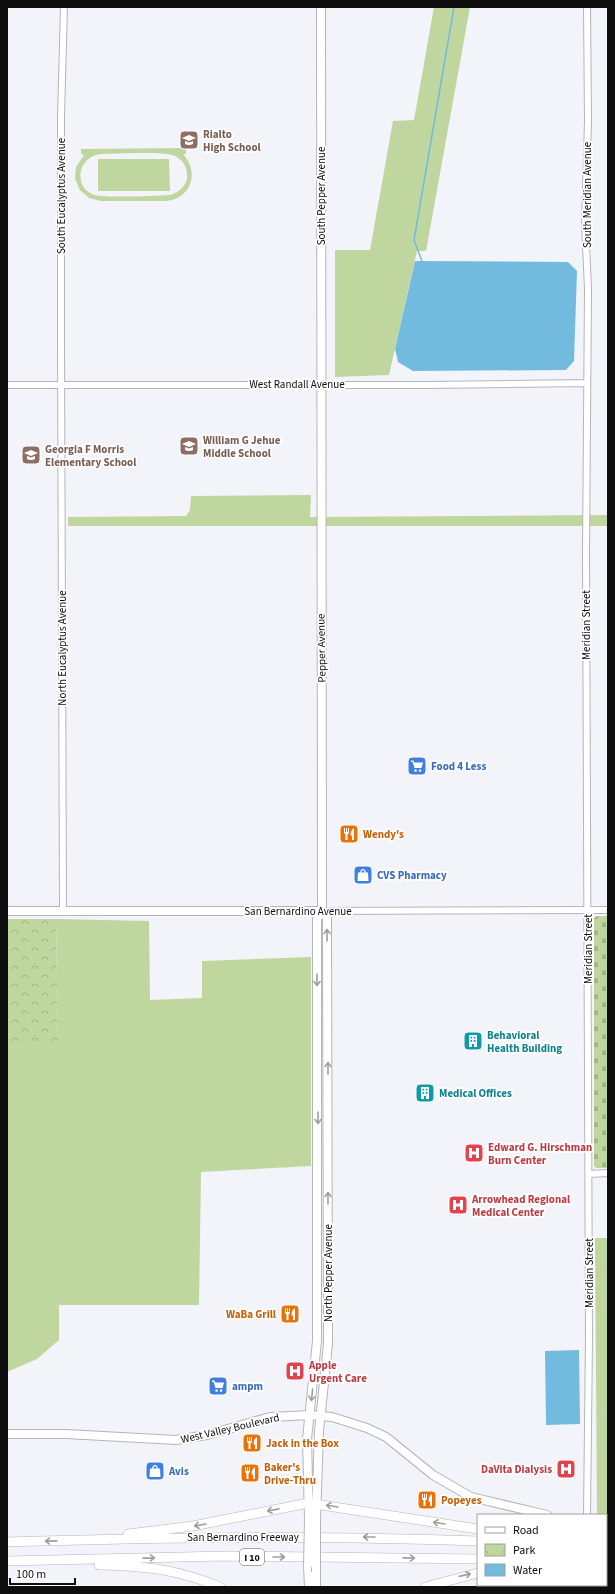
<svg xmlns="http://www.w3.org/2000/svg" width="615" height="1594" viewBox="0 0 615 1594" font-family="'Source Sans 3',sans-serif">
	<defs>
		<pattern id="cemetery-stones" width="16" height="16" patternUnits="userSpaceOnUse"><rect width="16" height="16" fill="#bfd69f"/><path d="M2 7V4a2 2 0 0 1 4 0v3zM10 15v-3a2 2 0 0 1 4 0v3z" fill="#a3b688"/></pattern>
		<pattern id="park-crowns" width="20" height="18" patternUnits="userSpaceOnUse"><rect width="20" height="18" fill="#bfd69f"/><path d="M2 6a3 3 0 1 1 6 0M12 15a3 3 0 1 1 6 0" fill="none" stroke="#a3b688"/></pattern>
	</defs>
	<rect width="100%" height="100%" fill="#f3f4f9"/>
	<path fill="#bfd69f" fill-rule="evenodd" d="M434 7H470L426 251H417L389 375 335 377V250H370L393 121 414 120Z
		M186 148V154H183C200 172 191 199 166 201H101L89 198 80 190 75 179 76 167 84 155 81 154V149ZM101 154C116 154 164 151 175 156 184 160 188 169 187 179 185 187 178 193 170 195 155 196 108 198 95 195 72 188 78 156 101 154Z
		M98 159H169L170 191H98Z
		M311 495 310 517 608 515V526H68V517L186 516 190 510 191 496Z
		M56 919 149 921 150 1000 202 998V961L311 957V1166L201 1172 199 1305H59V1340L37 1359 7 1372V1042H58Z
		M595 1238H608V1517L597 1515Z"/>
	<path fill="url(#cemetery-stones)" d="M597 916H608V1168H596L594 1166V918Z"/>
	<path fill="url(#park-crowns)" d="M7 919H56L58 1042H7Z"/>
	<path fill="#73bbde" d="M415 261 568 262 577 271 574 361 566 370 413 371 398 362 395 349Z
		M579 1350 580 1424 546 1425 545 1351Z"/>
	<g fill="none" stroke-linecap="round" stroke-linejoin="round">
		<path stroke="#73bbde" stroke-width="1.5" d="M422 261 414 240 454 7"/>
		<defs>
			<path id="minor" d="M587 7 588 121 585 223 588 289 586 554 589 1338 587 1515
				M7 385H427L587 383
				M63 911 61 347V117L64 7
				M322 911 608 910
				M589 1174 608 1173"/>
			<path id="major" d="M7 911H322
				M7 1434H66L176 1440 207 1435 270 1417 310 1415 332 1417 367 1428 386 1437 433 1475 471 1497 547 1515
				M309 1520 307 1439 317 1341V919L322 911 321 7
				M316 1520 319 1431 328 1344 327 918 322 911
				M606 1525 608 1526
				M308 1565 309 1587
				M316 1572V1587"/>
			<path id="highway" d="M128 1534 193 1526 308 1503 478 1529
				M7 1542C164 1537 321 1535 478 1541
				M606 1548H608
				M7 1561 226 1556 478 1559
				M99 1565C145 1566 177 1569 220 1587
				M606 1565 608 1566
				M425 1587 478 1573"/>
		</defs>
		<use href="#minor" stroke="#b4b5ba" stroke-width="8"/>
		<use href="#major" stroke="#b4b5ba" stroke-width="10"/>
		<use href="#highway" stroke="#b4b5ba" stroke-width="10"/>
		<use href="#minor" stroke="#fff" stroke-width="6"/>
		<use href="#major" stroke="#fff" stroke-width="8"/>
		<use href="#highway" stroke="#fff" stroke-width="9"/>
		<defs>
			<path id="major-bridge" d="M308 1565 309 1520
				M316 1572V1520"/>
		</defs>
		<use href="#major-bridge" stroke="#b4b5ba" stroke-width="10" stroke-linecap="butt"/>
		<use href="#major-bridge" stroke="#fff" stroke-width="8"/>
	</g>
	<defs><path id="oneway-shaft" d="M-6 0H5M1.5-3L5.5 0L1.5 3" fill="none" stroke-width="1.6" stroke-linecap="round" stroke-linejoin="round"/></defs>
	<g stroke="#9f9f9f">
		<use href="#oneway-shaft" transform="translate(327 935) rotate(-90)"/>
		<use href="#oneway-shaft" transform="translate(317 980) rotate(90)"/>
		<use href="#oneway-shaft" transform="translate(328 1068) rotate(-90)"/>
		<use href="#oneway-shaft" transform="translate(318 1118) rotate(90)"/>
		<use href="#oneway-shaft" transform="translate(328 1198) rotate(-90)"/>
		<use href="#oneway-shaft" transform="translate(312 1395) rotate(96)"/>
		<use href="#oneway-shaft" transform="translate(332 1506) rotate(-171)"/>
		<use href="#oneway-shaft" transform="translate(273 1510) rotate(169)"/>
		<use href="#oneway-shaft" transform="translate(439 1523) rotate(-171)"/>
		<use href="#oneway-shaft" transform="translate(200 1525) rotate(170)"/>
		<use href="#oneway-shaft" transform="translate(369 1537) rotate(-180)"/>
		<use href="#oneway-shaft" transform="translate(51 1541) rotate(179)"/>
		<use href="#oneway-shaft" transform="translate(279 1557)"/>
		<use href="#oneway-shaft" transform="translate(149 1558) rotate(-1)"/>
		<use href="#oneway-shaft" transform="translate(409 1558) rotate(1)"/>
		<use href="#oneway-shaft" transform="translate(465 1575) rotate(-13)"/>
	</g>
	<defs>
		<symbol id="school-square" viewBox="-11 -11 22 22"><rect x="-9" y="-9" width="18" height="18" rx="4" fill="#8d6e63" stroke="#fff"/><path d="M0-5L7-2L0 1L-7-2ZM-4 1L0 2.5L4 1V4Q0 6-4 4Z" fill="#fff"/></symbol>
		<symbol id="supermarket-square" viewBox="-11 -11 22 22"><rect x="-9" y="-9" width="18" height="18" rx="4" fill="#3f7fe0" stroke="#fff"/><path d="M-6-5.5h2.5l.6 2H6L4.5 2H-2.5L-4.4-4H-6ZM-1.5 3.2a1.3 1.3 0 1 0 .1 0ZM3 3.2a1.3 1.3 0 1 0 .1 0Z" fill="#fff"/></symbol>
		<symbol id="restaurant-square" viewBox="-11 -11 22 22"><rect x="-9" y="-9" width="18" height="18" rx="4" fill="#e8710a" stroke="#fff"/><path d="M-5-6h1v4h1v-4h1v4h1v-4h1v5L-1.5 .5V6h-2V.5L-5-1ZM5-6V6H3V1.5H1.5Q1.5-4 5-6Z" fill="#fff"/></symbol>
		<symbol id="shop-square" viewBox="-11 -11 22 22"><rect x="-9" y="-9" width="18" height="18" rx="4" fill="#3f7fe0" stroke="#fff"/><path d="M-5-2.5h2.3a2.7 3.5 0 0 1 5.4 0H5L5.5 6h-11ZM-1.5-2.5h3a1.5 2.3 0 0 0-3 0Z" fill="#fff"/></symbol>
		<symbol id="building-square" viewBox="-11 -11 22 22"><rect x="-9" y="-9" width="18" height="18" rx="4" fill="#0f9aa8" stroke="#fff"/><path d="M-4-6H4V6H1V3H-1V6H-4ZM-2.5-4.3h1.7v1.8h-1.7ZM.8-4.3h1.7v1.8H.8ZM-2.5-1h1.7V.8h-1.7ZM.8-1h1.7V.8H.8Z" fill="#fff"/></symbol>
		<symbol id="hospital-square" viewBox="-11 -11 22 22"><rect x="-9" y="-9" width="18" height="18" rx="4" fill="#e0444e" stroke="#fff"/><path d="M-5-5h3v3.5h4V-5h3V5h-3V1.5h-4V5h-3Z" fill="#fff"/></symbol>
	</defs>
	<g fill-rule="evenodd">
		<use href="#school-square" x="178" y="129" width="22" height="22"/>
		<use href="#school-square" x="178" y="435" width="22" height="22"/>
		<use href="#school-square" x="20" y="444" width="22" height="22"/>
		<use href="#supermarket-square" x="406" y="755" width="22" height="22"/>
		<use href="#restaurant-square" x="338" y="823" width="22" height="22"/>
		<use href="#shop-square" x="352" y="864" width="22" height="22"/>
		<use href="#building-square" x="462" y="1030" width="22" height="22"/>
		<use href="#building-square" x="414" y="1082" width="22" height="22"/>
		<use href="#hospital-square" x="463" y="1142" width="22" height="22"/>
		<use href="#hospital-square" x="447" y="1194" width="22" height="22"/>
		<use href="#restaurant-square" x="279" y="1303" width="22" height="22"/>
		<use href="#hospital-square" x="284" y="1360" width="22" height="22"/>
		<use href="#supermarket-square" x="207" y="1375" width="22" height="22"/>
		<use href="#restaurant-square" x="241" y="1432" width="22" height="22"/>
		<use href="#hospital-square" x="555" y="1458" width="22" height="22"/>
		<use href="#shop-square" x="144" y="1460" width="22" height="22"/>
		<use href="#restaurant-square" x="239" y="1462" width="22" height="22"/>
		<use href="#restaurant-square" x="416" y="1489" width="22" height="22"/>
	</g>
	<g text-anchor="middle" stroke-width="3.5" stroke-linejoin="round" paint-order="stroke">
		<rect fill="#fff" stroke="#565657" stroke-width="1" x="240" y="1549" width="24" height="16" rx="3"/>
		<g font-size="10" font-weight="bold" fill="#0e0e0f">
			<text x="252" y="1561">I 10</text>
		</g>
		<g font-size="11" font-weight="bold" fill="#785e54" stroke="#fff" text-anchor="start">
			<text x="203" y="138">Rialto<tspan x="203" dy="13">High School</tspan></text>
			<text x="203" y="444">William G Jehue<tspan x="203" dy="13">Middle School</tspan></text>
			<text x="45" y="453">Georgia F Morris<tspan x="45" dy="13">Elementary School</tspan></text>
		</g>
		<g font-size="11" fill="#0e0e0f" stroke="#fff">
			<text transform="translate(587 195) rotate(-90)" y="4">South Meridian Avenue</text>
			<text transform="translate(61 196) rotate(-90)" y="4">South Eucalyptus Avenue</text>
			<text transform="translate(321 196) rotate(-90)" y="4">South Pepper Avenue</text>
			<text x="297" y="388">West Randall Avenue</text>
			<text transform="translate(586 625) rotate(-90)" y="4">Meridian Street</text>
			<text transform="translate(62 648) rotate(-90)" y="4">North Eucalyptus Avenue</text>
			<text transform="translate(321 648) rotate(-91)" y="4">Pepper Avenue</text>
			<text x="298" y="915">San Bernardino Avenue</text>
			<text transform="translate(588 949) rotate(-90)" y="4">Meridian Street</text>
			<text transform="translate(328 1273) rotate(-90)" y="4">North Pepper Avenue</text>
			<text transform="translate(589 1273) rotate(-90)" y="4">Meridian Street</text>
			<text transform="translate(230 1428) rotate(-13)" y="4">West Valley Boulevard</text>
			<text x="243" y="1541">San Bernardino Freeway</text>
		</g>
		<g font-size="11" font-weight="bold" fill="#366cbe" stroke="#fff" text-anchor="start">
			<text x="431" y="770">Food 4 Less</text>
			<text x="377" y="879">CVS Pharmacy</text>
			<text x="232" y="1390">ampm</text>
			<text x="169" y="1475">Avis</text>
		</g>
		<g font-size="11" font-weight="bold" fill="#c56008" stroke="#fff" text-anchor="start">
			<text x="363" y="838">Wendy's</text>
			<text x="276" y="1318" text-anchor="end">WaBa Grill</text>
			<text x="266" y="1447">Jack in the Box</text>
			<text x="264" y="1471">Baker's<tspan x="264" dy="13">Drive-Thru</tspan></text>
			<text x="441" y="1504">Popeyes</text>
		</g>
		<g font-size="11" font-weight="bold" fill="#0d838f" stroke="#fff" text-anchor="start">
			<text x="487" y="1039">Behavioral<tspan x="487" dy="13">Health Building</tspan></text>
			<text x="439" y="1097">Medical Offices</text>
		</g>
		<g font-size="11" font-weight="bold" fill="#be3a42" stroke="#fff" text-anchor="start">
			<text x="488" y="1151">Edward G. Hirschman<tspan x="488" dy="13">Burn Center</tspan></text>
			<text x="472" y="1203">Arrowhead Regional<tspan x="472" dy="13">Medical Center</tspan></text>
			<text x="309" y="1369">Apple<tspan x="309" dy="13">Urgent Care</tspan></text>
			<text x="552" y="1473" text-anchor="end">DaVita Dialysis</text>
		</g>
	</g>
	<rect width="615" height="1594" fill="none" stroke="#0e0e0f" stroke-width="16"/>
	<rect x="477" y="1514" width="130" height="72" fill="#ffffff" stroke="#9f9f9f"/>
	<rect x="485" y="1527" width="20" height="6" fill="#ffffff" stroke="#9f9f9f"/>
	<text x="513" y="1534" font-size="12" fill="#0e0e0f">Road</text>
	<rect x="485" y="1544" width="20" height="12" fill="url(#park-crowns)" stroke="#9f9f9f"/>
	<text x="513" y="1554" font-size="12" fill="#0e0e0f">Park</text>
	<rect x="485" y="1564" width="20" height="12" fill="#73bbde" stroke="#9f9f9f"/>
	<text x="513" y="1574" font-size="12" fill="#0e0e0f">Water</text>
	<path d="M10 1578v6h65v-6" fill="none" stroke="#0e0e0f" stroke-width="2"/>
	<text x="16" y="1578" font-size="12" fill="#0e0e0f" stroke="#ffffff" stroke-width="3" paint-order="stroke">100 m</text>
</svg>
